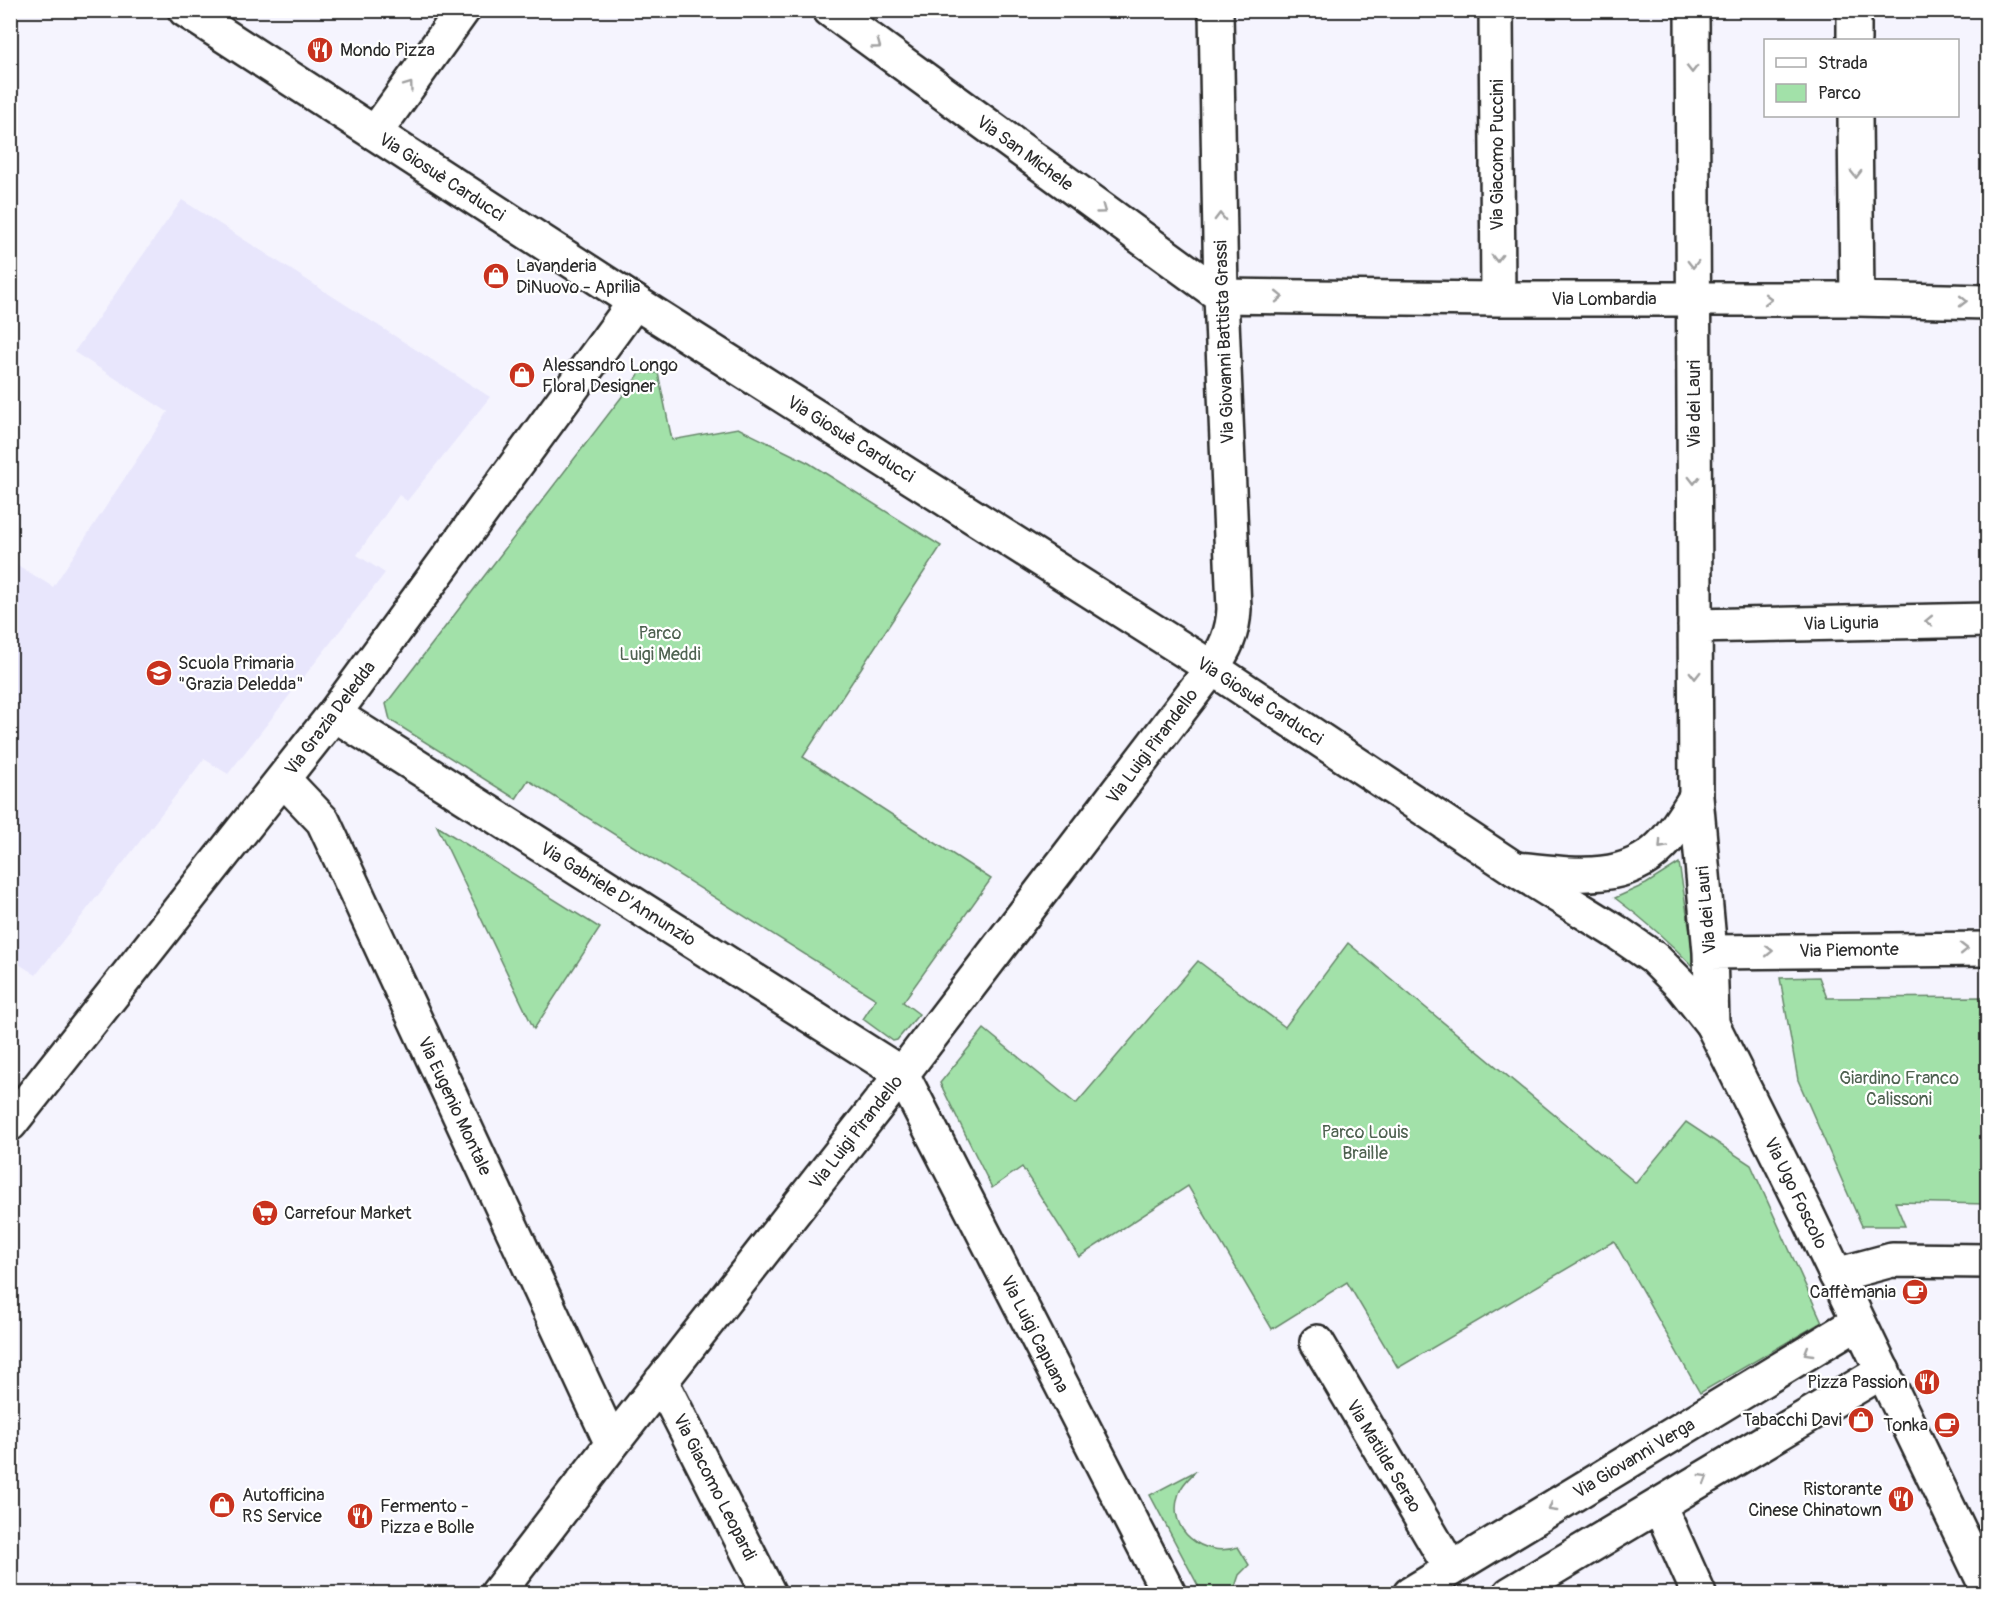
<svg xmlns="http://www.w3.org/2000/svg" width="1998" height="1604" viewBox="0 0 1998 1604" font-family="Pangolin,sans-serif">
	<rect width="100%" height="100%" fill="#f5f4fe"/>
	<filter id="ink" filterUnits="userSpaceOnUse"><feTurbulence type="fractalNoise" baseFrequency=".0167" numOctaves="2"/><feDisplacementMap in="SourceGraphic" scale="12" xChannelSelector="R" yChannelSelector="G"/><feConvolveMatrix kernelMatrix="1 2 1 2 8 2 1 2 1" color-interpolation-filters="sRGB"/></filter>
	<g filter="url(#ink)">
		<path fill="#e8e6fc" d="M182 200 490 397 407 501 399 495 357 555 385 573 228 774 204 759 36 975 11 959V561L53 587 168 412 74 352Z"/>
		<path fill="#a2e1a9" stroke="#66866a" stroke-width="1.5" d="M640 373H658L672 440 738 428 809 463 941 546 803 757 991 879 903 1002 919 1014 897 1040 893 1041 863 1019 876 999 528 780 516 799 390 720 386 704Z
			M437 826 600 928 534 1029Z
			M1679 863 1696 970C1671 943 1645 920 1615 898L1646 884Z
			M1348 943 1636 1183 1686 1122 1751 1165 1822 1322 1700 1393 1614 1241 1398 1368 1347 1282 1272 1329 1188 1186 1079 1257 1022 1167 992 1188 940 1083 984 1029 1076 1104 1198 961 1285 1027Z
			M1819 977 1827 998 1987 997V1204L1895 1202 1905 1226H1862L1798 1080 1780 978Z
			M1196 1471C1189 1478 1182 1484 1179 1493 1165 1530 1204 1559 1238 1547L1249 1565 1239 1575 1233 1593H1202L1150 1495Z"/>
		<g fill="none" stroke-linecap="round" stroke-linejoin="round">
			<defs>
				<path id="street" d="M830 10 1221 296
					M1496 10 1498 299
					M1692 10 1696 797 1710 952 1712 1024
					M1854 10V40
					M1855 116 1857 299
					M375 133 463 10
					M1221 296 1498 299H1857L1988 302
					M1695 626 1988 620
					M334 714 902 1074 1169 1594
					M283 779 323 821 612 1444
					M1515 869C1564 873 1622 886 1661 846 1675 832 1685 814 1696 797
					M1710 952 1988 949
					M10 1124 334 714 635 302
					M1836 1275 1892 1260 1988 1261
					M1317 1342 1451 1569
					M661 1381 769 1594
					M1659 1505 1699 1594
					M497 1594 612 1444 902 1074 1212 668C1225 649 1233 633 1234 609L1221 296 1216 10
					M1410 1594 1858 1322
					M1510 1594 1883 1371"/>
				<path id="secondary" d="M185 10 635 302 1212 668 1515 869 1618 933 1654 958 1682 986 1712 1024 1806 1212 1988 1590"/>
			</defs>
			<use href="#street" stroke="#2b2b2b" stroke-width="38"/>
			<use href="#secondary" stroke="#2b2b2b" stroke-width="38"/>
			<use href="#street" stroke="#fff" stroke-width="33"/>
			<use href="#secondary" stroke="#fff" stroke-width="33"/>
		</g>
		<defs><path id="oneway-chevron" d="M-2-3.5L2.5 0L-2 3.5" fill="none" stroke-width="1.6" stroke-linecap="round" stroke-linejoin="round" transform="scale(1.5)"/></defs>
		<g stroke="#a0a0a0">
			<use href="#oneway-chevron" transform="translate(877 45) rotate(36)"/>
			<use href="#oneway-chevron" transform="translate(1692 69) rotate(90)"/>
			<use href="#oneway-chevron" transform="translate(409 86) rotate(-54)"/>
			<use href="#oneway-chevron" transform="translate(1856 174) rotate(89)"/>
			<use href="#oneway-chevron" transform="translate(1102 210) rotate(36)"/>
			<use href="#oneway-chevron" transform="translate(1220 217) rotate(-91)"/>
			<use href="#oneway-chevron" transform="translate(1497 258) rotate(90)"/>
			<use href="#oneway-chevron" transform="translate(1693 264) rotate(90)"/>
			<use href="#oneway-chevron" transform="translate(1279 297) rotate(1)"/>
			<use href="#oneway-chevron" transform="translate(1768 299)"/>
			<use href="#oneway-chevron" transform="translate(1963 301) rotate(1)"/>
			<use href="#oneway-chevron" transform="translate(1694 480) rotate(90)"/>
			<use href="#oneway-chevron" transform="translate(1929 621) rotate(179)"/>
			<use href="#oneway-chevron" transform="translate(1695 675) rotate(90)"/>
			<use href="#oneway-chevron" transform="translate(1662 845) rotate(133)"/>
			<use href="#oneway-chevron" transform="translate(1964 949) rotate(-1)"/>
			<use href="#oneway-chevron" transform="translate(1769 951) rotate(-1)"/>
			<use href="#oneway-chevron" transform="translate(1808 1352) rotate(149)"/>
			<use href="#oneway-chevron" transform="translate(1704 1478) rotate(-31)"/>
			<use href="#oneway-chevron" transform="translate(1552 1508) rotate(149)"/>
		</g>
	</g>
	<defs>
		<symbol id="restaurant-disc" viewBox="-11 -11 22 22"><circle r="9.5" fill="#c8321e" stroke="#fff"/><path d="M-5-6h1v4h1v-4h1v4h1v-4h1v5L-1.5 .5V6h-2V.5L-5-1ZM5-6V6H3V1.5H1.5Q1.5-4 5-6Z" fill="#fff"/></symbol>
		<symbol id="shop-disc" viewBox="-11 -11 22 22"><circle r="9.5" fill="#c8321e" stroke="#fff"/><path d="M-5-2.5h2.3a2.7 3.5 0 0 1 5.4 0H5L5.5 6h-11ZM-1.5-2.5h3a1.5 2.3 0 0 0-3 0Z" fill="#fff"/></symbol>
		<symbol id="school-disc" viewBox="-11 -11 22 22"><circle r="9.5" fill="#c8321e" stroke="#fff"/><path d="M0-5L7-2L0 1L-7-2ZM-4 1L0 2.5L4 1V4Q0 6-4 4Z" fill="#fff"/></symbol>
		<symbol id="supermarket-disc" viewBox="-11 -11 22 22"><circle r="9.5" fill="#c8321e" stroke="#fff"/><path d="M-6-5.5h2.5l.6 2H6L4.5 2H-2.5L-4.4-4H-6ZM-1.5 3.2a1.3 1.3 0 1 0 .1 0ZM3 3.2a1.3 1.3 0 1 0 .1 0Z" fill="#fff"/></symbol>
		<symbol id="cafe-disc" viewBox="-11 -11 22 22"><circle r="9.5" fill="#c8321e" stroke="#fff"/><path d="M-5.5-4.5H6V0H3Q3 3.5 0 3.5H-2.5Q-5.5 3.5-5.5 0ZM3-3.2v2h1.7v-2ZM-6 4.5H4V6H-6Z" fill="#fff"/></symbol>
	</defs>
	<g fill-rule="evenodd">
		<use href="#restaurant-disc" x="305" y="35" width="30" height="30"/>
		<use href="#shop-disc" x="481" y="261" width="30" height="30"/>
		<use href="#shop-disc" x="507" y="360" width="30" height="30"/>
		<use href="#school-disc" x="144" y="658" width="30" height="30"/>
		<use href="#supermarket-disc" x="250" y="1198" width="30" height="30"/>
		<use href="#cafe-disc" x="1900" y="1277" width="30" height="30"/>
		<use href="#restaurant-disc" x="1912" y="1367" width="30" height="30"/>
		<use href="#shop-disc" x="1846" y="1405" width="30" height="30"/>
		<use href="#cafe-disc" x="1932" y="1410" width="30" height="30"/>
		<use href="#restaurant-disc" x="1886" y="1484" width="30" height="30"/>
		<use href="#shop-disc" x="207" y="1490" width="30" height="30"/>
		<use href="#restaurant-disc" x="345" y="1501" width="30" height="30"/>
	</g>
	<g text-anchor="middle" stroke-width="4.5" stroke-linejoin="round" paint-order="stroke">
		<g font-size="18" fill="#2b2b2b" stroke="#fff" text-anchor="start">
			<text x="340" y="56">Mondo Pizza</text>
			<text x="516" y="272">Lavanderia<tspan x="516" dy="21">DiNuovo - Aprilia</tspan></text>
			<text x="542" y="371">Alessandro Longo<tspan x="542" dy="21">Floral Designer</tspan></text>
			<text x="178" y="669">Scuola Primaria<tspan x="178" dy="21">"Grazia Deledda"</tspan></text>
			<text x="284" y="1219">Carrefour Market</text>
			<text x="1896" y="1298" text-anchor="end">Caffèmania</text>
			<text x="1908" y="1388" text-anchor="end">Pizza Passion</text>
			<text x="1842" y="1426" text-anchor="end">Tabacchi Davi</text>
			<text x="1928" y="1431" text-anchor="end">Tonka</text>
			<text x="1882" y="1495" text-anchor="end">Ristorante<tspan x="1882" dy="21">Cinese Chinatown</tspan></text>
			<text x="242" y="1501">Autofficina<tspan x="242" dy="21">RS Service</tspan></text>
			<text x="380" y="1512">Fermento -<tspan x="380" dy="21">Pizza e Bolle</tspan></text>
		</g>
		<g font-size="18" fill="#2b2b2b" stroke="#fff">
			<text transform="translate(1025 153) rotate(36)" y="6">Via San Michele</text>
			<text transform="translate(1497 155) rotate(-90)" y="6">Via Giacomo Puccini</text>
			<text transform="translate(442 177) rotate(33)" y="6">Via Giosuè Carducci</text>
			<text x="1604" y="305">Via Lombardia</text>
			<text transform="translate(1224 342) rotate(-92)" y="6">Via Giovanni Battista Grassi</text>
			<text transform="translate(1694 404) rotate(-90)" y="6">Via dei Lauri</text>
			<text transform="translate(851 439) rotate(32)" y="6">Via Giosuè Carducci</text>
			<text transform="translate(1841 623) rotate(-1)" y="6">Via Liguria</text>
			<text transform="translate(1260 701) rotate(33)" y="6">Via Giosuè Carducci</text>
			<text transform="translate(330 718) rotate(-53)" y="6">Via Grazia Deledda</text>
			<text transform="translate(1152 746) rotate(-53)" y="6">Via Luigi Pirandello</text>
			<text transform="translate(618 894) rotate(32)" y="6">Via Gabriele D'Annunzio</text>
			<text transform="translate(1706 910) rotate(-95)" y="6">Via dei Lauri</text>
			<text transform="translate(1849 950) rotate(-1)" y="6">Via Piemonte</text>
			<text transform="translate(455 1106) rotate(65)" y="6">Via Eugenio Montale</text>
			<text transform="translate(856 1132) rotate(-52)" y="6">Via Luigi Pirandello</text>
			<text transform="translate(1796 1193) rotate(64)" y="6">Via Ugo Foscolo</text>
			<text transform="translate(1035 1334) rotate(63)" y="6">Via Luigi Capuana</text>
			<text transform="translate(1384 1456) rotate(59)" y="6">Via Matilde Serao</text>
			<text transform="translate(1634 1458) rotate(-31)" y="6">Via Giovanni Verga</text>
			<text transform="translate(715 1487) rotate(63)" y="6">Via Giacomo Leopardi</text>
		</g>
		<g font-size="18" fill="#4f6251" stroke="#fff">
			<text x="660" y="639">Parco<tspan x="660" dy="21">Luigi Meddi</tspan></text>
			<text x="1899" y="1084">Giardino Franco<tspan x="1899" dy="21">Calissoni</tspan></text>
			<text x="1365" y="1138">Parco Louis<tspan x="1365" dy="21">Braille</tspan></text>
		</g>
	</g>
	<rect width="1998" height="1604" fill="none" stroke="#fff" stroke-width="36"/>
	<rect x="18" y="18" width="1962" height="1568" fill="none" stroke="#2b2b2b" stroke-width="2" filter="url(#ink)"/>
	<rect x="1764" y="39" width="195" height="78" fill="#ffffff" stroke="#aaaaaa" stroke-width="1.5"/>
	<rect x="1776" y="58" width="30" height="9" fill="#ffffff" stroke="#aaaaaa" stroke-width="1.5"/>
	<text x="1818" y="69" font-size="18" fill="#2b2b2b">Strada</text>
	<rect x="1776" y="84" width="30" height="18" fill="#a2e1a9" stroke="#aaaaaa" stroke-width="1.5"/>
	<text x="1818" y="99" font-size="18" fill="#2b2b2b">Parco</text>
</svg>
